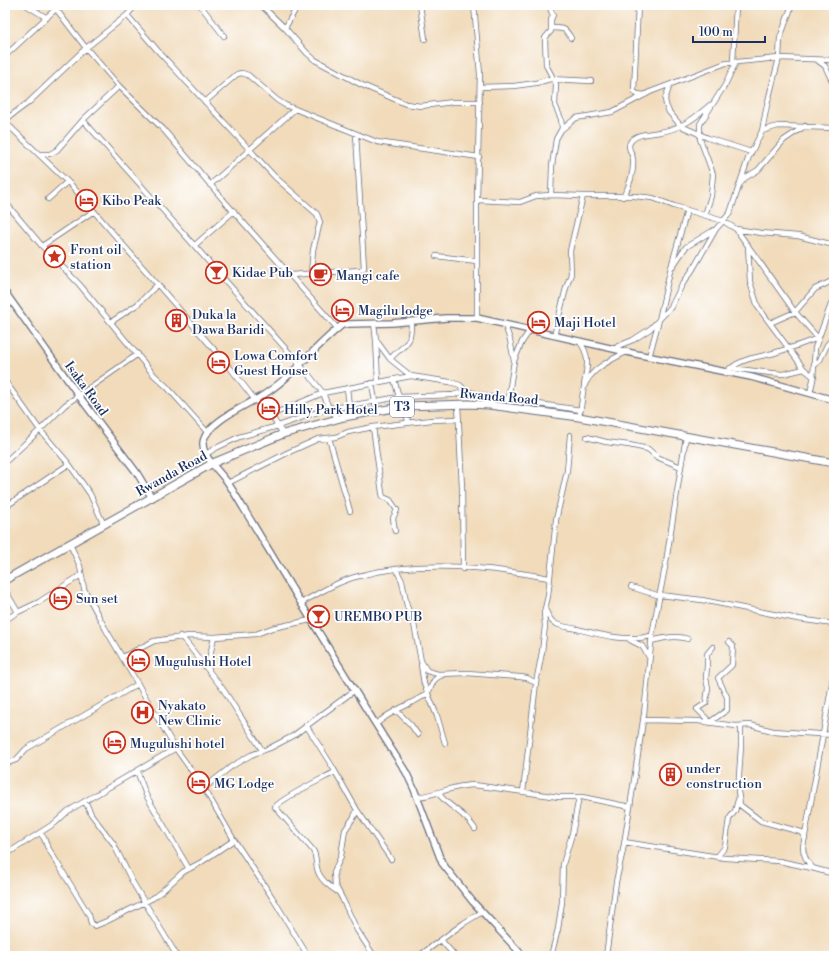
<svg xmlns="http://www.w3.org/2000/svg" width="839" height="961" viewBox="0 0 839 961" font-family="'Libre Bodoni',serif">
	<rect width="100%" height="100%" fill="#fff"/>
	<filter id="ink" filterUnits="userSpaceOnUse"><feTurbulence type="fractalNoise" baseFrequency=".025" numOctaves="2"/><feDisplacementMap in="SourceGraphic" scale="8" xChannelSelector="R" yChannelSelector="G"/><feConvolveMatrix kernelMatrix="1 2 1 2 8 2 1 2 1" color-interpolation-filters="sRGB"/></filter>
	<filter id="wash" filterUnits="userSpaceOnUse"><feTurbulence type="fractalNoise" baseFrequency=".012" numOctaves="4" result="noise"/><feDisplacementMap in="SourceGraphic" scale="16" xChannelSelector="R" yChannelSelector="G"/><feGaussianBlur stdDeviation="0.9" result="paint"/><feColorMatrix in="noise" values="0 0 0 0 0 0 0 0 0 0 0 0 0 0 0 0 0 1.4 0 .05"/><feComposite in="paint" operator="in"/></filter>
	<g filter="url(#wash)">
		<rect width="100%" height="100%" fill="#f1dbbb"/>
	</g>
	<g filter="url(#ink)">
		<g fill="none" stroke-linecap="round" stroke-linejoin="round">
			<defs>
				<path id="minor" d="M26 5 47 18
					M200 5 224 36
					M261 5 285 28 307 53 315 60 362 85 406 104 421 106 453 102H480
					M420 5 425 39
					M474 5 480 74 477 200V318
					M550 5 551 11 553 15 551 20V31L545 38 546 65 556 84 555 105 561 119 562 128
					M638 5 634 91 637 94 645 95
					M56 9 86 48 119 86 163 129 226 203 338 329
					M127 15 158 51 275 177 317 214 320 222 313 250 311 273
					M285 28 298 5
					M552 28C565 29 564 27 571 38
					M5 56 60 5
					M817 60 825 66 834 85
					M733 62 736 5
					M670 85 665 99 666 105 669 112 681 126 708 138 751 152
					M480 87 514 86 536 83 550 79 591 81
					M205 102 237 74 242 73 248 75 277 100 285 105 377 142 479 157
					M5 120 28 103 86 48 127 15 136 5
					M83 120 309 375 323 393 329 408 339 419
					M5 122 72 186 231 369 255 400 271 415 283 434
					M762 131 778 126 834 128
					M39 154H50L57 150 83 120 119 86
					M741 183 745 178 758 170 784 140 805 126
					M210 185 295 109
					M551 195 552 166 556 139 561 130 576 118 612 112 650 92 726 63 779 58 834 60
					M623 197C630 186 634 171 633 159 632 152 626 147 631 141 637 133 651 134 660 132 681 129 695 118 710 105
					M48 199 67 182
					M477 200 520 202 536 196 551 195 583 196H634L653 198 674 206 710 217 723 221 736 229 761 233 798 236 834 245
					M5 202 42 246 79 284 154 375 167 387 208 433
					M705 215 711 196 713 174 700 139V124L725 85 736 62
					M195 245 234 211
					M748 245 750 282 758 307 804 369 814 377
					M42 246 94 211
					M436 256 477 261
					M673 266 683 251 686 247 714 230
					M291 275 360 270 364 268 356 134
					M111 322 138 304 158 284
					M411 322C411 348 405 342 390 359L411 376
					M374 323 376 340 378 382
					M770 323 795 312 815 289 834 280
					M505 325 510 340 514 361 508 400
					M554 336 566 288 571 274 570 251 572 242 583 196
					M376 340 390 359
					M579 341C591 356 587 367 584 385
					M615 349 618 346 633 340 650 329 671 307 682 285 693 269 716 229 730 213 748 159 762 131 767 105 779 58 780 38 792 5
					M649 357 659 320 670 271 687 210
					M514 361 522 342 530 330
					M814 366 820 360 827 345 834 337
					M730 368 771 373 783 374 804 369
					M726 373C739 358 756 358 774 353 788 349 803 344 818 338L795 312 736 229
					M394 379 399 397
					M5 381 40 430 69 464 90 494 104 525
					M372 383 375 402
					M347 388 349 406
					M810 393 813 380 815 348 834 296
					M458 404 462 488 463 569
					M405 406 408 422
					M580 412C582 404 582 395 584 387 590 369 611 360 626 352
					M271 415 323 393 411 376 450 382 460 385 466 391 488 397 581 410
					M373 427 382 493 383 497 390 500 397 510 393 518 395 531
					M587 437 606 442 629 445 648 449 657 457 681 467 666 562 652 635 644 714 630 807 623 850 616 882 606 956
					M329 438 350 511
					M206 454 216 448 239 437 278 426 329 408 349 406 399 397 453 395 466 391
					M5 462 40 430 65 405 138 354
					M681 467 686 437
					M228 483 287 453 318 439 336 437 348 432 373 427 432 420 458 419
					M5 507 69 464
					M70 544 80 566 84 589 105 628 174 746 204 788 234 840 272 897 308 956
					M396 569 402 581 407 606 414 624 421 661 427 671 438 674 467 673 520 677 527 678 536 683
					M631 587 660 596
					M5 590 18 612
					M660 595 702 600 798 619 834 624
					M301 603C319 593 338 581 359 576 418 560 490 567 549 578
					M545 609C547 613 549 619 553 622 559 627 569 627 577 629 601 635 627 642 651 636
					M5 620 18 612 39 602 81 575
					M180 636 186 642 223 689 262 750
					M630 640 642 646 649 657
					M651 641C664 638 675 635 688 639
					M713 647 707 654V666L706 678 708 688 706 703 697 709 710 722 727 710V697L718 678 732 665 733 646 729 642
					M123 657 154 641 189 636 214 637 256 634 272 628 311 620
					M421 665 424 684 437 716 445 743
					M209 671 208 665 214 637
					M396 710 411 725 418 735
					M643 720 698 721 736 726 750 725 773 731 834 735
					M376 724C382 719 389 714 397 710 407 704 418 701 427 693 435 685 429 680 443 675
					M306 725 332 766 357 810 391 859
					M741 726V746L738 791 740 805 761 821 801 832 805 838
					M5 764 16 760 26 749 138 684
					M137 771 146 795 189 869
					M335 772C320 780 285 796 275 807L312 849C317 855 315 861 317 868 319 879 329 886 338 892
					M204 788 232 766 251 755 270 748 293 736 355 690
					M523 792 536 683 542 652 545 626 544 613 548 596 556 520 567 471 570 435
					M438 793C449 808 465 812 475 829
					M417 797C436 795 454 785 474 785L559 797H582L630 807
					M85 801 91 814 113 843 133 883 177 956
					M357 810 354 817 345 830 341 856 334 872 335 885 342 898 357 930 374 956
					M40 833 44 838 47 846 89 915 91 923 95 926 107 921 153 898 162 891 183 872 200 863 234 840
					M624 842 725 858 779 861 812 868 834 874
					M5 855 55 823 68 811 176 748
					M717 857 725 847 729 819 735 811 738 800
					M812 867C807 862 803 854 803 847L834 672
					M441 940 455 956
					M419 956 464 923 482 912
					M551 956 558 929 562 902 563 864 572 834 579 797"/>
				<path id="tertiary" d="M5 292 79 396 137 473 152 498
					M523 956 473 902 442 863 414 789 406 772C350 685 297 597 244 509 239 501 234 492 228 483 221 473 202 456 203 443 205 423 245 406 260 397 292 378 314 347 342 325L349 324 392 323 446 318H477L636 354 751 377 834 400"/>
				<path id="trunk" d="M5 580 213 463 283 434 344 417 405 406 469 404 489 405 579 417 834 463"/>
			</defs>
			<use href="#minor" stroke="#666b7f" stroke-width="6"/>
			<use href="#tertiary" stroke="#666b7f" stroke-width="8"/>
			<use href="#trunk" stroke="#666b7f" stroke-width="9"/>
			<use href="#minor" stroke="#fff" stroke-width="4.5"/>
			<use href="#tertiary" stroke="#fff" stroke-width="5.5"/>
			<use href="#trunk" stroke="#fff" stroke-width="7"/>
		</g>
	</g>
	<defs>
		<symbol id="hotel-ring" viewBox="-11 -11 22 22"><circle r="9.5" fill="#fff" stroke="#c8321e" stroke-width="1.5"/><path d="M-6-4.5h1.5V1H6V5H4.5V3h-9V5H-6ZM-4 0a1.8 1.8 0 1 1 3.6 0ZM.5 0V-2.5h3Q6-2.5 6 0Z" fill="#c8321e"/></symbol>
		<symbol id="sight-ring" viewBox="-11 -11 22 22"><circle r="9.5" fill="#fff" stroke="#c8321e" stroke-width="1.5"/><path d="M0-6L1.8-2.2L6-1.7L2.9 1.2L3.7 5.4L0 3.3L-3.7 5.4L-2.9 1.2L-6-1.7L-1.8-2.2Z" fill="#c8321e"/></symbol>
		<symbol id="bar-ring" viewBox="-11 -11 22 22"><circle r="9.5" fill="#fff" stroke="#c8321e" stroke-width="1.5"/><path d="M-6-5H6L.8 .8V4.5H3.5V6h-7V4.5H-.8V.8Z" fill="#c8321e"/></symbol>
		<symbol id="cafe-ring" viewBox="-11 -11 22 22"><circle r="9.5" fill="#fff" stroke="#c8321e" stroke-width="1.5"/><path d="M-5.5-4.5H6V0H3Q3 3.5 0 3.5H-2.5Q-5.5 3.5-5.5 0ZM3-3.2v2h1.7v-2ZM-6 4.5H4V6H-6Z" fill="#c8321e"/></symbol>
		<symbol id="building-ring" viewBox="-11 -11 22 22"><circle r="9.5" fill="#fff" stroke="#c8321e" stroke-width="1.5"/><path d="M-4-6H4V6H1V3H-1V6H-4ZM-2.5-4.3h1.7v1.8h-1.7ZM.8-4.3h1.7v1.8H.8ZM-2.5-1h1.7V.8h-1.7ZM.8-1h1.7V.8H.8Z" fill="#c8321e"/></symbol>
		<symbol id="hospital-ring" viewBox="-11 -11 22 22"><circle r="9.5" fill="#fff" stroke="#c8321e" stroke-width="1.5"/><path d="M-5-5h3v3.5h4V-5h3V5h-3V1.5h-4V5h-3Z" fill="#c8321e"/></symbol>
	</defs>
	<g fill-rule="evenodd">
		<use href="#hotel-ring" x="74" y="188" width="25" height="25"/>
		<use href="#sight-ring" x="42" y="244" width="25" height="25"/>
		<use href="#bar-ring" x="204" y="260" width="25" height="25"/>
		<use href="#cafe-ring" x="308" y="262" width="25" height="25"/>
		<use href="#hotel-ring" x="330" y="298" width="25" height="25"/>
		<use href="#building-ring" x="164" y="308" width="25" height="25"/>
		<use href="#hotel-ring" x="526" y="310" width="25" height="25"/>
		<use href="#hotel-ring" x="206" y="350" width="25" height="25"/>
		<use href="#hotel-ring" x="256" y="396" width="25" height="25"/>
		<use href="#hotel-ring" x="48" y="586" width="25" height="25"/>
		<use href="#bar-ring" x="306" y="604" width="25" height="25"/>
		<use href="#hotel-ring" x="126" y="648" width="25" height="25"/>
		<use href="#hospital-ring" x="130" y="700" width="25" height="25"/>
		<use href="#hotel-ring" x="102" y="730" width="25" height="25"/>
		<use href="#building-ring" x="658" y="762" width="25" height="25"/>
		<use href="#hotel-ring" x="186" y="770" width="25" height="25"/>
	</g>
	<g text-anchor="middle" stroke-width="3.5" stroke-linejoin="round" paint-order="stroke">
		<rect fill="#fff" stroke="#5f6d8e" stroke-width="1" x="390" y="397" width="24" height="20" rx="3"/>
		<g font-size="12" font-weight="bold" fill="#1b2f5e">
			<text x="402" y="411">T3</text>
		</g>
		<g font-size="13" fill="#1b2f5e" stroke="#fff" text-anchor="start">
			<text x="102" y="205">Kibo Peak</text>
			<text x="70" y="254">Front oil<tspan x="70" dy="15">station</tspan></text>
			<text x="232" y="277">Kidae Pub</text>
			<text x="336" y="280">Mangi cafe</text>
			<text x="358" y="315">Magilu lodge</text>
			<text x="192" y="319">Duka la<tspan x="192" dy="15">Dawa Baridi</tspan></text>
			<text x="554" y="327">Maji Hotel</text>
			<text x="234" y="360">Lowa Comfort<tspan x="234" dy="15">Guest House</tspan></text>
			<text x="284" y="414">Hilly Park Hotel</text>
			<text x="76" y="603">Sun set</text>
			<text x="334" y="621">UREMBO PUB</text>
			<text x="154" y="666">Mugulushi Hotel</text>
			<text x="158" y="710">Nyakato<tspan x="158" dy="15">New Clinic</tspan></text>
			<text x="130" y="748">Mugulushi hotel</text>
			<text x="686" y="773">under<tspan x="686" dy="15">construction</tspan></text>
			<text x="214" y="788">MG Lodge</text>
		</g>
		<g font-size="13" fill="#1b2f5e" stroke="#fff">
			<text transform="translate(87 388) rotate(54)" y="5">Isaka Road</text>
			<text transform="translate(499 396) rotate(5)" y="5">Rwanda Road</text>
			<text transform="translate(171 473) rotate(-29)" y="5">Rwanda Road</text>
		</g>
	</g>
	<rect width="839" height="961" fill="none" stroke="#fff" stroke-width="20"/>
	<path d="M693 36v6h72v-6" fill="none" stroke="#1b2f5e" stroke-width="2"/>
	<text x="699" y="36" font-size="12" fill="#1b2f5e" stroke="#ffffff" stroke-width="3" paint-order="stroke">100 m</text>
</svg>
